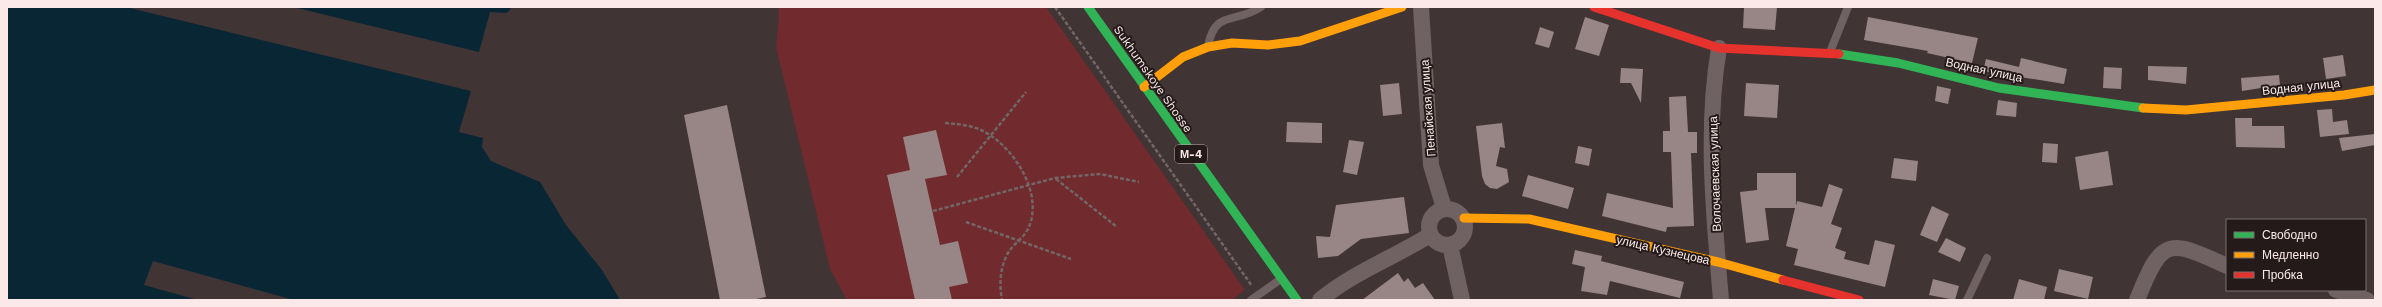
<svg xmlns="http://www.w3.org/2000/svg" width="2382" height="307" viewBox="0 0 2382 307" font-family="'Work Sans',sans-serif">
	<rect width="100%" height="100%" fill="#413434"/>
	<path fill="#712a2d" d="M778 7H1046L1245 290 1232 300H847L830 269 776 47 779 17Z"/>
	<path fill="#092635" d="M7 7H126L471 91 459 132 483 138 482 147 491 161 540 182 566 225 602 270 620 300H294L153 261 144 285 198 300H7Z
		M293 7H512L507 13 490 12 479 52Z"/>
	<path fill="#988686" d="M1744 7H1777L1775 30 1743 28Z
		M1585 17 1609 25 1599 56 1575 49Z
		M1868 17 1978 38 1972 63 1927 53 1928 51 1864 40Z
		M1540 27 1554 32 1549 48 1535 44Z
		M2343 55 2346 76 2326 79 2323 58Z
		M2021 58 2067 69 2064 84 1983 71 1986 59 2019 67Z
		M2148 66 2187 67 2186 84 2148 80Z
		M2104 67 2122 68 2121 89 2103 88Z
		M1621 68 1643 69 1641 103 1631 83H1620Z
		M2279 75 2280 85 2242 91 2241 78Z
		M1399 83 1402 114 1383 116 1380 85Z
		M1746 83 1779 85 1777 118 1744 116Z
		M1937 86 1951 89 1948 104 1935 101Z
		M1686 96 1688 132H1697V153H1691L1694 226 1667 227 1666 232 1602 216 1607 193 1673 208 1671 152H1663V131H1670L1669 97Z
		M1998 100 2017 103 2016 117 1996 115Z
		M727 105 766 297 751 300H720L684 115Z
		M2332 109 2333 122 2347 120 2349 134 2320 137 2317 110Z
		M2235 118H2252V126H2284L2285 148 2236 147Z
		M1287 122 1322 123V143L1286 142Z
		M1502 123 1505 148 1500 147 1496 166 1507 169 1509 182 1497 189 1490 188 1485 184 1482 176 1476 126Z
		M936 130 947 175 925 179 940 245 958 241 968 283 949 287 952 300H915L887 175 910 170 903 137Z
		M2375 134V145L2342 151 2339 138Z
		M1349 140 1364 142 1357 175 1343 172Z
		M2043 143 2058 144 2057 163 2042 162Z
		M1578 146 1592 149 1589 166 1575 163Z
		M2108 151 2113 185 2080 190 2075 157Z
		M1894 158 1918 161 1916 181 1891 178Z
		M1757 173H1796V206L1797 201 1822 207 1829 184 1843 189 1831 224 1842 228 1835 248 1846 252 1844 259 1869 265 1875 240 1895 245 1885 287 1794 265 1798 249 1786 246 1795 208H1765L1769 240 1746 243 1740 192 1757 190Z
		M1528 175 1574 188 1568 209 1522 196Z
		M1404 197 1409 233 1361 239 1338 256 1318 258 1316 236 1330 237 1336 205Z
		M1932 206 1949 214 1937 242 1920 235Z
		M1946 238 1966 248 1960 262 1938 252Z
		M1575 250 1602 256 1601 261 1684 282 1680 298 1610 281 1607 295 1581 291 1585 267 1572 264Z
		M2059 269 2093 277 2088 299 2054 291Z
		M1398 273 1404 282 1408 278 1415 288 1423 283 1435 300H1362Z
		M1933 279 1959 286 1955 300 1929 295Z
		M2019 279 2047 287 2044 300H2013Z"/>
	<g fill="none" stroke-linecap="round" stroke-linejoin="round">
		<path stroke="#726666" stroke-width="2.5" stroke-dasharray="4 2" stroke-linecap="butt" d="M1055 7 1252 286
			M945 123C957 124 970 125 981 130 1013 145 1045 194 1028 229 1024 237 1015 243 1010 250 1000 264 999 284 1002 300
			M957 177 1026 92
			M1056 179 1117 227
			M933 211 1055 178 1100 174 1139 182
			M966 222 1071 259"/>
		<path stroke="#706262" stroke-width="8" d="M1208 46C1215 9 1236 24 1261 7
			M1830 52 1848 7
			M1251 300 1281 279
			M1967 300 1987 258"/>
		<path stroke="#706262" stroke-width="16" d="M1421 7 1431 165 1444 208
			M1719 48C1705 130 1714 217 1721 300
			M1429 227a18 18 0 1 1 36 0a18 18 0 1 1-36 0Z
			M1450 245 1462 300
			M2336 290 2367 300
			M1320 300C1354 272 1393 258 1430 235
			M2137 300C2162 238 2167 238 2227 266"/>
		<path stroke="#30b455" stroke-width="9" d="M1088 7 1297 300
			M1839 54 1898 63 1999 88 2143 108"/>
		<path stroke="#ff9f0a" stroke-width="9" d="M1144 87 1183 57 1208 47 1232 43 1268 45 1300 41 1402 7
			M2143 108 2186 110 2344 95 2375 90
			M1464 218 1529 219 1718 262 1783 280"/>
		<path stroke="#e5322d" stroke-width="9" d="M1594 7 1719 48 1839 54
			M1783 280 1859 300"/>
	</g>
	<g text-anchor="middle" stroke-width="4" stroke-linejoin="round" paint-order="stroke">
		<rect fill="#251a1a" stroke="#baabaa" stroke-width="1" x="1175" y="145" width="32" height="18" rx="3"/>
		<g font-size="11" font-weight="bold" fill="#fae9e8">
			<text x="1191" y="158">М-4</text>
		</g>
		<g font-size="12" fill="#fae9e8" stroke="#251a1a">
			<text transform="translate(1984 70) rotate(12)" y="4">Водная улица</text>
			<text transform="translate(1153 79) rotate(55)" y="4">Sukhumskoye Shosse</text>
			<text transform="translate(2301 87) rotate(-6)" y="4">Водная улица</text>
			<text transform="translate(1428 108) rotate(-94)" y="4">Пенайская улица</text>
			<text transform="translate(1715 174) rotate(-92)" y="4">Волочаевская улица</text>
			<text transform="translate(1663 250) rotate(13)" y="4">улица Кузнецова</text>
		</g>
	</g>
	<rect width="2382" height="307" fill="none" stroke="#fae9e8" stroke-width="16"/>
	<rect x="2226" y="219" width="140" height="72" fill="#251a1a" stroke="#7a6d6c"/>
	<rect x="2234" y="232" width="20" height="6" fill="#30b455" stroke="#7a6d6c"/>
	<text x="2262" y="239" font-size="12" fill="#fae9e8">Свободно</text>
	<rect x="2234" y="252" width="20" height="6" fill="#ff9f0a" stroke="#7a6d6c"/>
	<text x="2262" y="259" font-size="12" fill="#fae9e8">Медленно</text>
	<rect x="2234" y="272" width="20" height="6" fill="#e5322d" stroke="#7a6d6c"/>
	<text x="2262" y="279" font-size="12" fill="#fae9e8">Пробка</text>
</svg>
